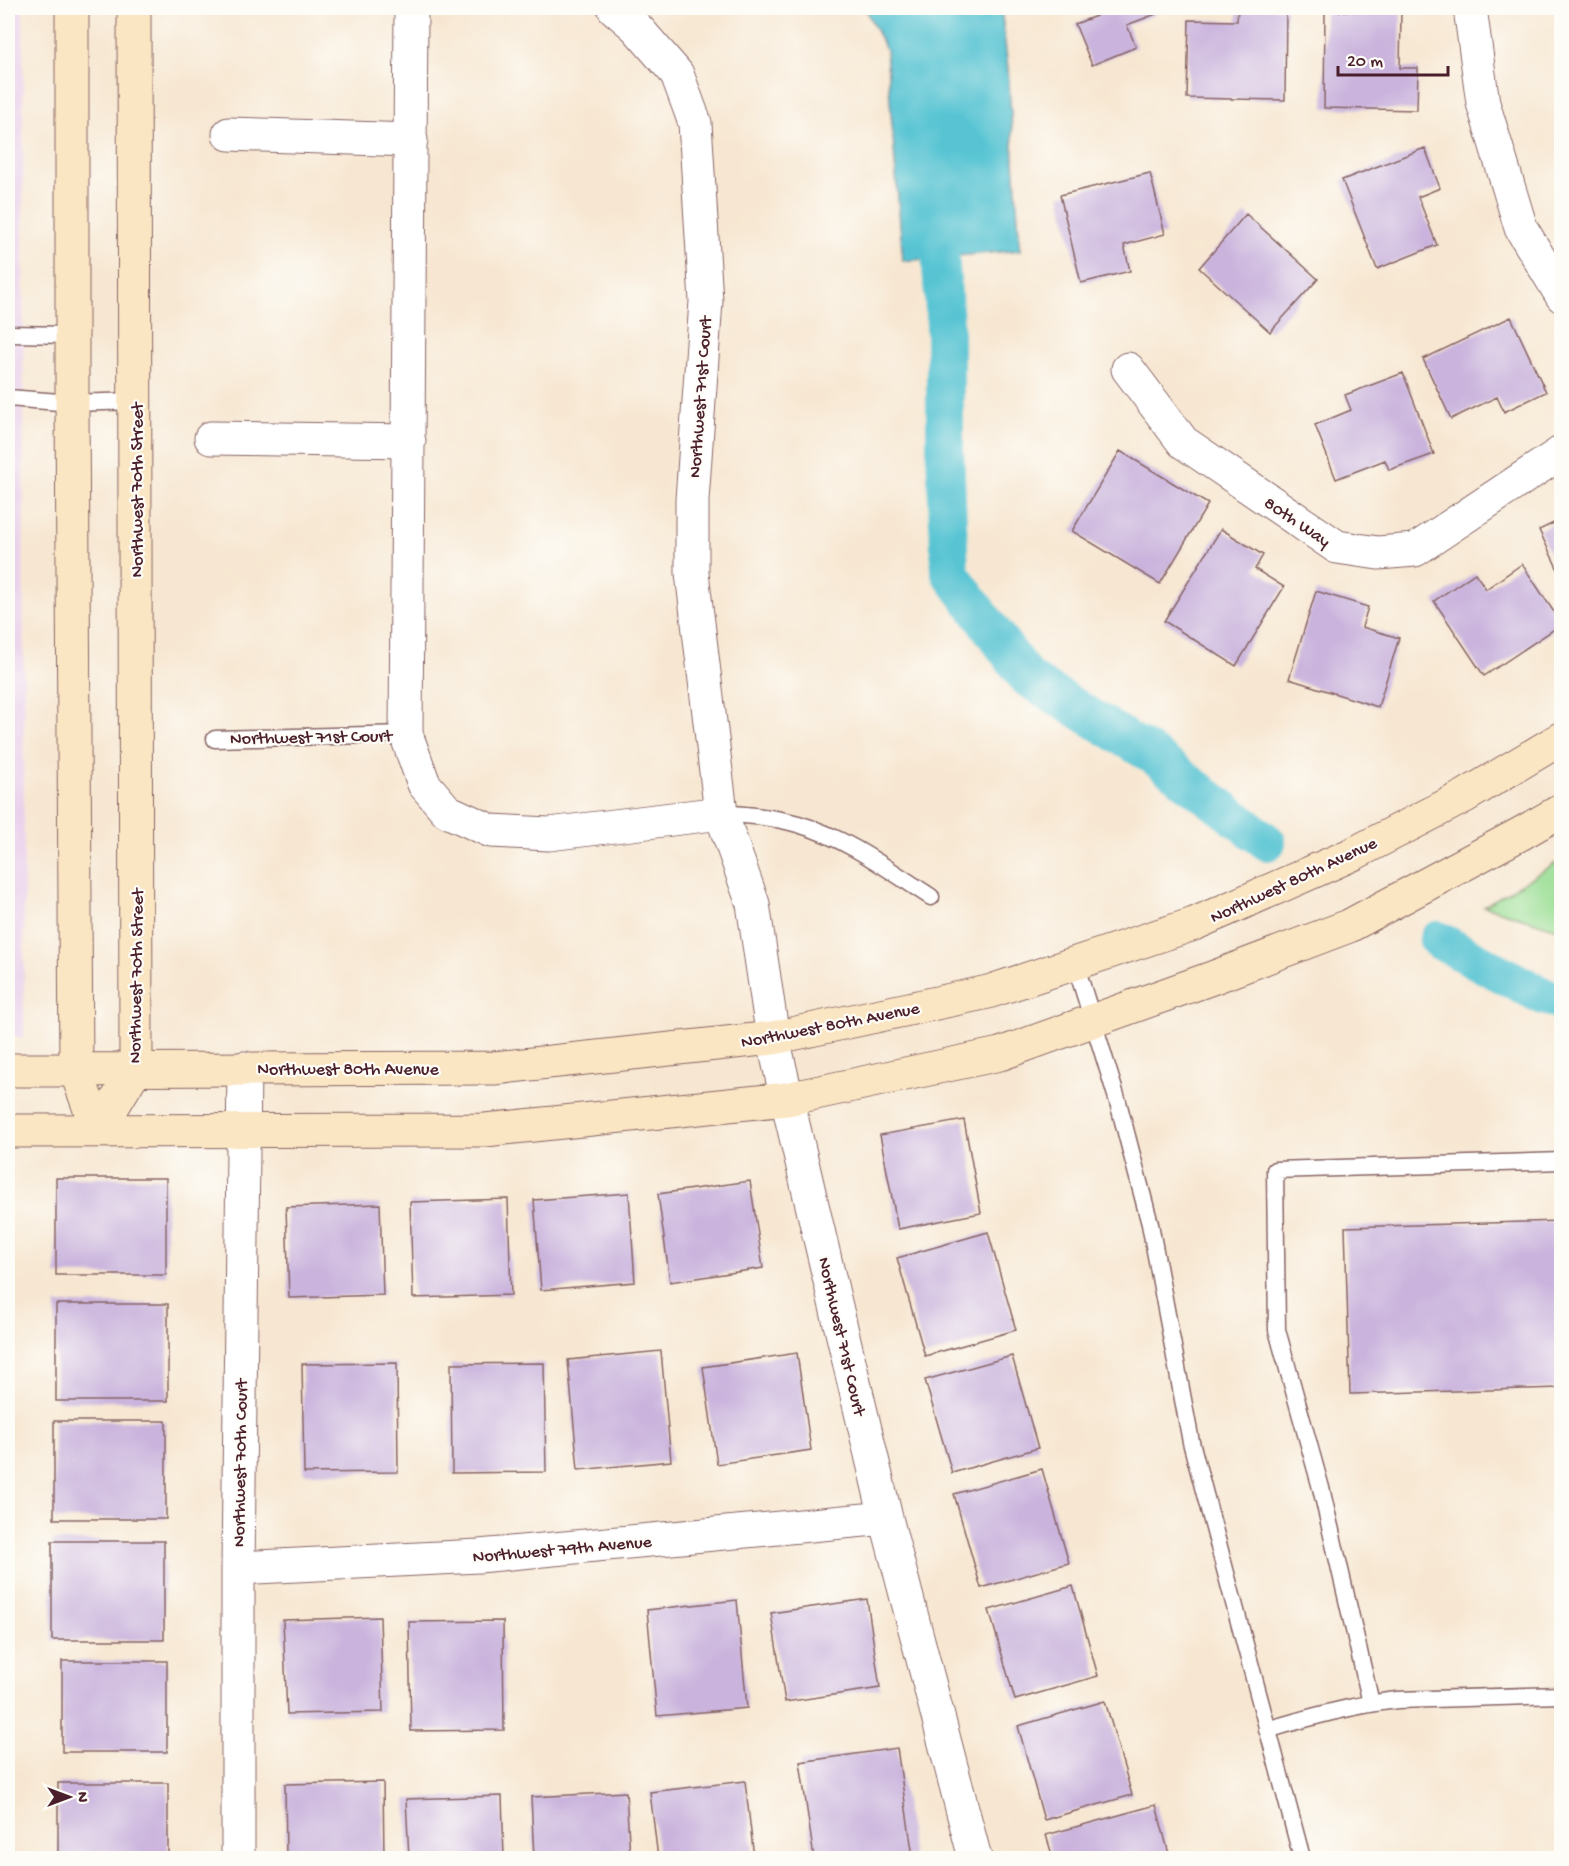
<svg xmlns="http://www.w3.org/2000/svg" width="1569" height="1866" viewBox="0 0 1569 1866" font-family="'Gochi Hand',sans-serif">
	<rect width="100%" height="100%" fill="#fdfcf7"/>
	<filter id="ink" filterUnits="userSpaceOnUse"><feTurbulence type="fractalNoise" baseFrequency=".0167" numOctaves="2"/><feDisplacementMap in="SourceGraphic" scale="12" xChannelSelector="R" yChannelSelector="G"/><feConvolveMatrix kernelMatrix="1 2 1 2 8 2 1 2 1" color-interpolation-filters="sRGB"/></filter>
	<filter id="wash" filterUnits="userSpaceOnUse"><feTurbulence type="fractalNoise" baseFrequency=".008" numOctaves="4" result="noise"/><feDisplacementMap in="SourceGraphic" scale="24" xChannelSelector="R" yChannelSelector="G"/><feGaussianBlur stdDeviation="1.35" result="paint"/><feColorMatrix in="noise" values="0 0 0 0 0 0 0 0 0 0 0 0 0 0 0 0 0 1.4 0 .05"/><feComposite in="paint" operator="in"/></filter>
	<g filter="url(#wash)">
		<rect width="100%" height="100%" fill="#f7e7d2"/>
		<path fill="#ead1ec" d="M8 8H23L24 1037H8Z"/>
		<path fill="#9cdf96" stroke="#737f60" stroke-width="1.5" d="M1561 860V930L1484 906Z"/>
		<path fill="#59c4d3" stroke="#52727f" stroke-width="1.5" d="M865 8H1001L1008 69 1020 250 903 261 886 50Z"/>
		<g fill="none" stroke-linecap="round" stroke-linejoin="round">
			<path stroke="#59c4d3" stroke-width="38" d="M937 207 945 325V450L950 573 1027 678 1154 756 1267 842
				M1438 940 1543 996 1562 1001"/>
		</g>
		<g id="blocks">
			<path fill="#cab4dd" d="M1092 8H1153L1156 14 1127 25 1136 47 1092 65 1075 24 1096 16Z
				M1238 8H1286L1285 100 1187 98 1189 20 1237 21Z
				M1325 11 1401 12 1400 68H1418L1417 110 1324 108Z
				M1425 148 1440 188 1418 197 1437 245 1377 269 1342 180Z
				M1150 173 1165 234 1124 245 1130 271 1081 283 1060 195Z
				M1246 214 1318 279 1270 332 1199 268Z
				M1511 317 1546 392 1504 412 1497 397 1451 419 1423 359Z
				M1403 373 1434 454 1389 470 1385 460 1336 479 1315 425 1351 410 1345 395Z
				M1120 451 1208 504 1160 584 1072 531Z
				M1562 519V578L1539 530Z
				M1221 529 1263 555 1255 569 1284 587 1236 666 1164 621Z
				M1522 564 1562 624 1484 676 1434 601 1475 573 1486 589Z
				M1316 591 1368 607 1362 627 1399 638 1378 707 1289 679Z
				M964 1120 981 1213 898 1229 880 1135Z
				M56 1178H166V1275H56Z
				M750 1181 763 1268 670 1282 658 1194Z
				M629 1193 635 1282 541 1290 534 1200Z
				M508 1199 511 1295 413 1298 410 1202Z
				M380 1204 383 1295 289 1298 286 1207Z
				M1562 1221V1388L1350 1394 1345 1227Z
				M988 1232 1016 1330 925 1356 897 1258Z
				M56 1304H168V1401H56Z
				M661 1351 671 1461 578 1470 568 1360Z
				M797 1353 811 1450 717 1464 703 1367Z
				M1012 1356 1038 1448 952 1473 925 1380Z
				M397 1363 398 1472 304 1473 302 1364Z
				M544 1363 546 1472 452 1473 451 1364Z
				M54 1421H166V1519H54Z
				M1042 1469 1069 1563 981 1588 954 1494Z
				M52 1541H164V1640H52Z
				M1073 1586 1098 1676 1015 1700 989 1610Z
				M867 1599 880 1688 785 1702 771 1613Z
				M737 1600 747 1708 657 1716 647 1610Z
				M380 1617 383 1712 287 1714 283 1620Z
				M503 1621 504 1730 411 1731 409 1622Z
				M62 1661H167V1752H62Z
				M1105 1701 1132 1795 1044 1820 1018 1726Z
				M897 1748 913 1857 814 1858 800 1762Z
				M745 1781 754 1858H658L650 1792Z
				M383 1782 384 1858H286L285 1784Z
				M58 1783H168V1858H58Z
				M626 1792 630 1858H534L531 1797Z
				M502 1796 504 1858H409L406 1799Z
				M1156 1805 1170 1858H1053L1046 1835Z"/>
		</g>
	</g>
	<g filter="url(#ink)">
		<use href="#blocks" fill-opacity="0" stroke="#876565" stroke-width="1.5"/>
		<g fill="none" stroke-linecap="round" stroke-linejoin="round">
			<defs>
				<path id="lane" d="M8 334 72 335
					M8 398 72 403 136 401
					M215 739 406 734
					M721 813C747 815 773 817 798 824 847 838 889 870 931 897
					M1075 963 1118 1102 1150 1224 1191 1442 1302 1858
					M1371 1703 1321 1488 1277 1330 1275 1170 1562 1161
					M1267 1730C1310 1717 1353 1705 1397 1700L1562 1695"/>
				<path id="street" d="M411 8 406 734 424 784 447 811 491 831 549 834 721 813
					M614 8 636 27 677 74 695 123 706 301 692 500V573L721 813 753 904 773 1038 787 1099 886 1518 975 1858
					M1470 8 1483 103 1521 228 1562 296
					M229 134 411 140
					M1128 369 1183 442 1337 547 1378 553 1415 550 1562 452
					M211 438 409 441
					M238 1568 479 1556 886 1518
					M238 1858V1568L244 1068"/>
				<path id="secondary" d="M72 8V403L76 1071 98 1131
					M8 1070 494 1068 773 1038 988 992 1194 924 1353 854 1465 796 1562 738
					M8 1131 485 1130 787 1099 1000 1054 1212 978 1349 926 1522 833 1562 810
					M98 1131 136 1068 134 8"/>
			</defs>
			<use href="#lane" stroke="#876565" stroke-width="19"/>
			<use href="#street" stroke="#876565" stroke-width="35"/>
			<use href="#secondary" stroke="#876565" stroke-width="35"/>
			<use href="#lane" stroke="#fff" stroke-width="16"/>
			<use href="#street" stroke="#fff" stroke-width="33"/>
			<use href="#secondary" stroke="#fbe6c3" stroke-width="33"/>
		</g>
	</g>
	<g text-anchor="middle" stroke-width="4.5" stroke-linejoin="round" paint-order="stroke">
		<g font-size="18" fill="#4a1f2b" stroke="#fdfcf7">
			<text transform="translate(699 397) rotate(-86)" y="6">Northwest 71st Court</text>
			<text transform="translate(136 490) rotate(-90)" y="6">Northwest 70th Street</text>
			<text transform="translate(1298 521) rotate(34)" y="6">80th Way</text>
			<text transform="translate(311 736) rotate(-1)" y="6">Northwest 71st Court</text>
			<text transform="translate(1293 879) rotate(-25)" y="6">Northwest 80th Avenue</text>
			<text transform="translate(135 976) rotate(-89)" y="6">Northwest 70th Street</text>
			<text transform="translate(830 1024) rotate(-11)" y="6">Northwest 80th Avenue</text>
			<text x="348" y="1074">Northwest 80th Avenue</text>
			<text transform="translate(843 1336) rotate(77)" y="6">Northwest 71st Court</text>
			<text transform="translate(239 1463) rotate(-89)" y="6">Northwest 70th Court</text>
			<text transform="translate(562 1548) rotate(-5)" y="6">Northwest 79th Avenue</text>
		</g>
	</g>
	<rect width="1569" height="1866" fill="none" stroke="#fdfcf7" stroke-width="30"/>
	<g transform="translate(69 1797) rotate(90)" stroke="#fdfcf7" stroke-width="4.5" paint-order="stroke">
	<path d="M0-4.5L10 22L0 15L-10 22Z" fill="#4a1f2b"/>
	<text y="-9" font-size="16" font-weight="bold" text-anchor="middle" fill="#4a1f2b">N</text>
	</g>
	<path d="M1338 66v9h110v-9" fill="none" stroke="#4a1f2b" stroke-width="3"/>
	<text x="1347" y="66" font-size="18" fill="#4a1f2b" stroke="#fdfcf7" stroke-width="4.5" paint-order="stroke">20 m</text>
</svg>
